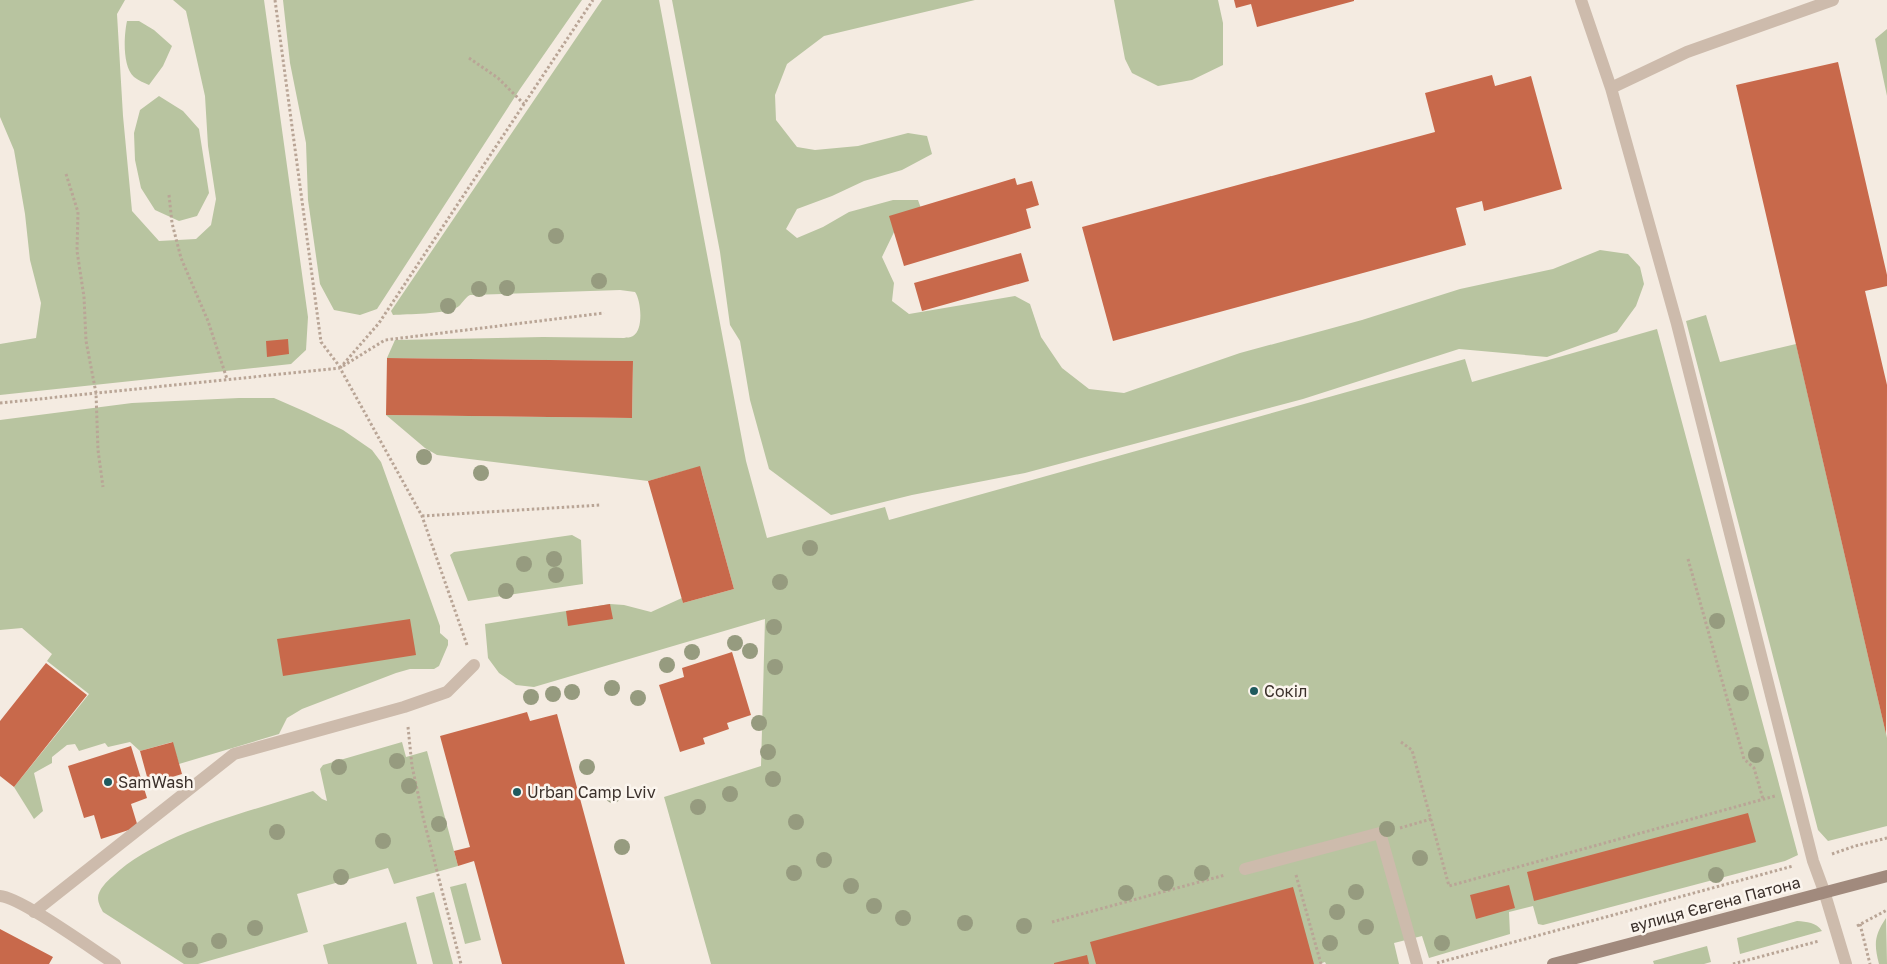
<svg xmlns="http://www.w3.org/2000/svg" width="1887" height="964" viewBox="0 0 1887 964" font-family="'Golos Text',sans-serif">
	<rect width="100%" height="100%" fill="#f4ebe1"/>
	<path fill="#b8c4a0" d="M0 0H125L117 14 123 116 132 211 159 241 196 239 211 225 216 199 208 146 205 96 186 11 173 0H264L308 317 306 350 291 364 0 395V344L36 338 41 303 30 260 25 214 14 150 0 117Z
		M283 0H582L520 89 377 309 360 315 334 310 320 284 308 200 306 143 290 63Z
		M602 0H659L746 461 767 538 885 507 889 520 1465 359 1472 382 1657 329 1798 855 1785 861 1543 925 1538 924 1533 906 1509 912 1510 934 1429 958 1422 936 1394 943 1399 964H1326L1325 962 1319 964H711L664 797 761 766 765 619 534 687 516 685 499 673 488 658 485 624 610 604 624 605 651 612 682 598 683 603 734 589 702 473 695 468 648 481 437 455 425 448 386 415 632 418 633 362 632 361 387 358 395 340 543 337 624 338C627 337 630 338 633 336 644 330 641 300 635 292L620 290 470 295C464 298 462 305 456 308 445 314 407 314 393 315L391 311Z
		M672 0H975L824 36 787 64 775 95 776 120 797 147 815 150 858 146 908 133 927 136 932 154 902 170 864 181 832 196 797 209 786 229 797 238 823 227 849 212 893 200H918L923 214 896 228 882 257 894 283 892 301 909 314 1015 296 1030 304 1041 337 1062 368 1089 389 1124 393 1240 353 1362 320 1460 289 1553 269 1600 250 1628 254 1640 267 1644 284 1636 306 1617 332 1547 357 1459 349 1303 399 1025 473 912 495 831 515 769 469 750 400 740 341 730 325 720 252Z
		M1114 0H1218L1223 23V65L1192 80 1158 86 1132 73 1125 59Z
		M127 21H139L154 30 172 46 163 66 149 85C144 83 138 80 134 77 122 66 124 35 127 21Z
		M1887 29V96L1875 39Z
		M159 96 183 111 199 129 209 193 197 216 179 221 155 210 141 188 135 160 134 133 140 110Z
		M1706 315 1720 362 1796 344 1887 738V826L1828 841 1818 830 1686 321Z
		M239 398H274L306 412 343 430 372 450 381 462 440 626V633L448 640V645L439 666 434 669H410L396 673 302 709 287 718 279 734 179 764 172 742 140 751 130 742 108 747 105 743 79 751 75 744 67 745 52 757V763L34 773 43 811 34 819 14 787 89 694 47 661 52 654 22 628 0 630V420L132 403Z
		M572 535 581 540 583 584 468 601 450 555 454 552Z
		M402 742 406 757 427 751 458 866 394 884 388 868 297 894 308 932 198 964H184L103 912C101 908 98 903 98 898 98 890 107 881 113 876 160 832 252 811 313 791L322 799 327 801 320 769 323 765Z
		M466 883 481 940 465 944 450 887Z
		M434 892 453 964H433L416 897Z
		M1886 918 1887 964H1879C1874 944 1874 936 1886 918Z
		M1797 921C1807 922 1816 922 1822 931L1740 954 1737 938Z
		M406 922 417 964H328L323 945Z
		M1707 946 1711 962 1704 964H1654L1653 961Z"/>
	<path fill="#c8694b" d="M1234 0H1354V1L1257 27 1251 4 1236 8Z
		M1838 62 1887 275V286L1865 291 1887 385 1886 734 1736 85Z
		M1492 75 1495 86 1531 76 1562 189 1484 211 1482 201 1456 208 1466 245 1113 341 1082 227 1435 132 1425 93Z
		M1015 178 1017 185 1032 181 1039 205 1026 209 1031 228 904 266 889 216Z
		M1021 253 1029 281 922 311 914 283Z
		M288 339 289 354 267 357 266 341Z
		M387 358 633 361 632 418 386 415Z
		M700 466 734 589 683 603 648 481Z
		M610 604 613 619 568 626 566 611Z
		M410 619 416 655 283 676 277 639Z
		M732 652 751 715 727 723 729 729 703 738 705 744 680 752 659 685 684 677 682 668Z
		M46 663 87 695 14 787 0 776V721Z
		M527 712 530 721 557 714 625 964H502L474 861 458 866 454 851 470 847 440 736Z
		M173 742 182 774 149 784 140 751Z
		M131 746 147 798 131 804 138 827 101 839 94 815 84 818 68 766Z
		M1748 813 1756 842 1534 901 1527 872Z
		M1509 885 1515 908 1476 919 1470 895Z
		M1293 887 1314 964H1096L1090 942Z
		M0 929 53 957 49 964H0Z
		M1087 955 1089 964H1054V963Z"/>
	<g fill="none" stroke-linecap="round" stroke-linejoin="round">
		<path stroke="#b9a596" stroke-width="3" stroke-dasharray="2.5 2.5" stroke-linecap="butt" d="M275 0 321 342 340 367
			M469 58 498 78 524 104
			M66 174 78 212 77 251 84 297 86 341 96 393 98 450 103 487
			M169 195 172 223 181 258 208 321 227 379
			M343 366 385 340 604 313
			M340 368 379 323 593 0
			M0 403 340 368 422 516 467 645
			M422 516 601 505
			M1688 559 1744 759 1754 768 1763 799
			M408 727 412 766 423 817 461 964
			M1401 742 1412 750 1449 886 1775 796
			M1400 828 1431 819
			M1832 854 1855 846 1887 838
			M1296 875 1321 964
			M1052 922 1225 875
			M1860 924 1870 964
			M1857 926 1887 910
			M1437 963 1793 866
			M1733 964 1819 941"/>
		<path stroke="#cdbbac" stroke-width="12" d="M1581 0 1611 88 1677 324 1813 861 1824 891
			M1611 88 1687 52 1833 0
			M1245 869 1380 833 1417 964
			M0 896C20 897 93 950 115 964
			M34 912 234 754 404 707 447 692 474 665"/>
		<path stroke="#cdbbac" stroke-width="12" d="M1824 891 1846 964"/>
		<path stroke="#a18a7d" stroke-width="12" d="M1553 964 1887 876"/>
	</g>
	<g fill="#969b7f">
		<circle cx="556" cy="236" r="8"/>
		<circle cx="599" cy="281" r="8"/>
		<circle cx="507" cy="288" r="8"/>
		<circle cx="479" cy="289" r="8"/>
		<circle cx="448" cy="306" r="8"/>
		<circle cx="424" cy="457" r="8"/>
		<circle cx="481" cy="473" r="8"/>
		<circle cx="810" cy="548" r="8"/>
		<circle cx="554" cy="559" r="8"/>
		<circle cx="524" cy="564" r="8"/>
		<circle cx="556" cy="575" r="8"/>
		<circle cx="780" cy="582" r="8"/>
		<circle cx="506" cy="591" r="8"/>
		<circle cx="1717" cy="621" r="8"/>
		<circle cx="774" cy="627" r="8"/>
		<circle cx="735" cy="643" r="8"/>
		<circle cx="750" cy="651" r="8"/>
		<circle cx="692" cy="652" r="8"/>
		<circle cx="667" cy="665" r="8"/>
		<circle cx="775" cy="667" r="8"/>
		<circle cx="612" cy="688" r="8"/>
		<circle cx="572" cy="692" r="8"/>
		<circle cx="1741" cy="693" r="8"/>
		<circle cx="553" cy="694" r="8"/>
		<circle cx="531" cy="697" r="8"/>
		<circle cx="638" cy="698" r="8"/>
		<circle cx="759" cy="723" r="8"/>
		<circle cx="768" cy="752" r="8"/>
		<circle cx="1756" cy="755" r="8"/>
		<circle cx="397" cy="761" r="8"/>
		<circle cx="339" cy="767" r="8"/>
		<circle cx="587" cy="767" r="8"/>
		<circle cx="773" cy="779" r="8"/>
		<circle cx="409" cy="786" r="8"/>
		<circle cx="730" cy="794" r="8"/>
		<circle cx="613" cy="795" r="8"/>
		<circle cx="698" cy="807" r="8"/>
		<circle cx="796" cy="822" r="8"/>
		<circle cx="439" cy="824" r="8"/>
		<circle cx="1387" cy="829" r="8"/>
		<circle cx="277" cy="832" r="8"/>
		<circle cx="383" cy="841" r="8"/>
		<circle cx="622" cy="847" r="8"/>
		<circle cx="1420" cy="858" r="8"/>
		<circle cx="824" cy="860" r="8"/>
		<circle cx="794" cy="873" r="8"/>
		<circle cx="1202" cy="873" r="8"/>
		<circle cx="1716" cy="875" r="8"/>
		<circle cx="341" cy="877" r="8"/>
		<circle cx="1166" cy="883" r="8"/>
		<circle cx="851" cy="886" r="8"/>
		<circle cx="1356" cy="892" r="8"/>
		<circle cx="1126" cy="893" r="8"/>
		<circle cx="874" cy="906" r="8"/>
		<circle cx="1337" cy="912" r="8"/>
		<circle cx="903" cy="918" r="8"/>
		<circle cx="965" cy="923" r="8"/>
		<circle cx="1024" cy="926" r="8"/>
		<circle cx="1366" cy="927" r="8"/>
		<circle cx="255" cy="928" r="8"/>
		<circle cx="219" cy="941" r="8"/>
		<circle cx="1330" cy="943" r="8"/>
		<circle cx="1442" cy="943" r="8"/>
		<circle cx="190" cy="950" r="8"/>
	</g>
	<g fill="#1f5a5e" stroke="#fbf5ee" stroke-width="2">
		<circle cx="1254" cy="691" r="5"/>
		<circle cx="108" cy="782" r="5"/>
		<circle cx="517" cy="792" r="5"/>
	</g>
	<g text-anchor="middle" stroke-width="5" stroke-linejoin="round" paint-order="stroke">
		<g font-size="16" fill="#3b302b" stroke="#fbf5ee" text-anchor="start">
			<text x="1264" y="697">Сокіл</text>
			<text x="118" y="788">SamWash</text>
			<text x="527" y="798">Urban Camp Lviv</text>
		</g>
		<g font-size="16" fill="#3b302b" stroke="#fbf5ee">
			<text transform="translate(1715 904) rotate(-15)" y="6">вулиця Євгена Патона</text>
		</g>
	</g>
</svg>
